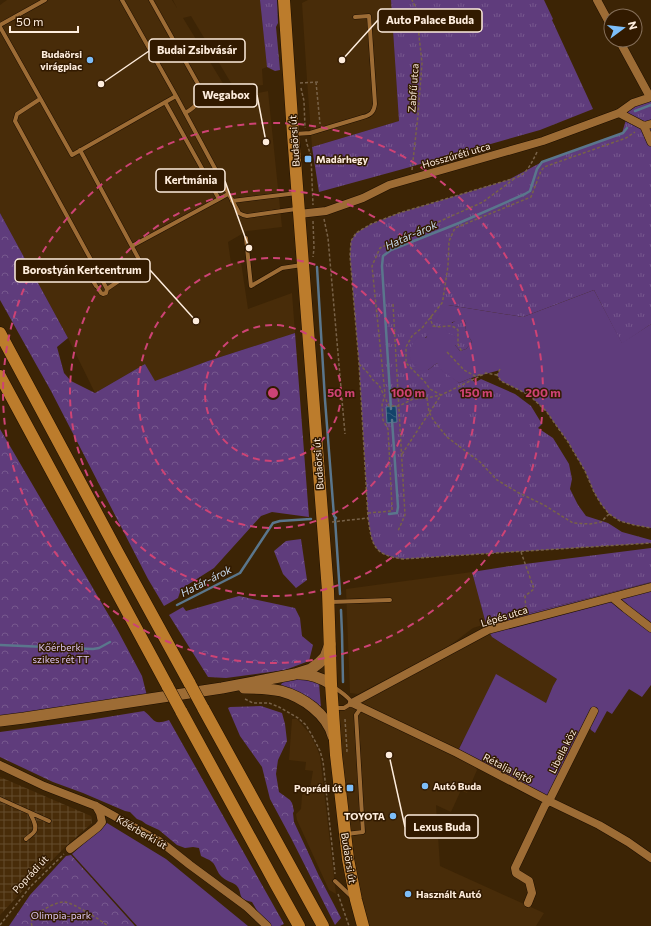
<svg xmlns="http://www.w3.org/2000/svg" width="651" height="926" viewBox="0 0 651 926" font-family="Commissioner,sans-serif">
	<defs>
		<pattern id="industrial-grid" width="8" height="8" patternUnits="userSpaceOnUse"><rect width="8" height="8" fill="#482c09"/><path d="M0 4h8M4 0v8" fill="none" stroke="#634b2c"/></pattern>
		<pattern id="grass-tufts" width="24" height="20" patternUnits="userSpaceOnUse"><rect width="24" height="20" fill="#5f3c7c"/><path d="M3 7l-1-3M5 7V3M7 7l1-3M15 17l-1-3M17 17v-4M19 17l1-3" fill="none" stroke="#77588e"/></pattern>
		<pattern id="forest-crowns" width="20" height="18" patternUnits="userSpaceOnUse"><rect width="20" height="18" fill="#5f3c7c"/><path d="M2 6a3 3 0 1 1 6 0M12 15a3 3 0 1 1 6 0" fill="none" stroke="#77588e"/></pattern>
		<pattern id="water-waves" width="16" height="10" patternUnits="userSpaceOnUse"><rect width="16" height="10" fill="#13436a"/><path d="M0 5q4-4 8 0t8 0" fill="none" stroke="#365e7f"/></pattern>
	</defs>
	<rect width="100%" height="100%" fill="#3c2405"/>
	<path fill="#482c09" d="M7 0H172L177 8 173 0H260L267 67 262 69 263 85 234 88 191 16 183 18 232 98 268 91 282 227 247 231 228 242 231 263 241 262 248 309 292 293 295 333 208 361 155 382 145 364 95 393 68 338 0 213V5Z
		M308 0H391L399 121 312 147 307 80 302 3Z
		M472 572 486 624 473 628 448 647 358 694 350 693 346 589Z
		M488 630 492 637 557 679 553 686 546 703 462 741 457 753 474 762 477 770 467 793 461 790 451 812 436 805 440 866 544 913 536 926H363L333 708H344Z
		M292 719H297L309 733 316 746 320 756 336 894 329 890 297 820 296 814 301 809 302 795 310 789 313 771 305 770 306 762 289 760Z"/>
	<path fill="url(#industrial-grid)" d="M0 777 91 816 92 823 65 847 26 887 0 915Z"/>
	<path fill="url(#grass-tufts)" d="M260 0H277L278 23 276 27 280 70 275 71 267 67Z
		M391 0H544L553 19 552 20 593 109 540 130 403 169 319 192 312 147 399 121Z
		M651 99V324L622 344 594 290 523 317 448 305 452 323 457 320H464L466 324 465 330 472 342 466 349 460 351 455 345V337L449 335 427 331V336L425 338 428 370 437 363 459 383 471 378 476 384V382L481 379 515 394 531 406 542 424 538 428 553 438 569 464 572 479 570 489 578 505 586 516 608 523 622 532 651 540V543L403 559C373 555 372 545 368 518L359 364 350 256 351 241 356 233 371 224 399 213 508 180 542 162 622 133 628 113 626 111V109Z
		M651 548V582L486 624 472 572 517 565Z
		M308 678 319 683 321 708 281 685 282 683 288 679Z"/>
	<path fill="url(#forest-crowns)" d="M0 213 68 338 57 347 64 373 71 381 95 393 145 364 155 381 208 361 295 333 309 517 272 512 261 516 214 568 181 589 178 598 164 606 148 579 51 391 0 300Z
		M0 429 118 631 142 676 148 700 0 721Z
		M301 539 307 580 296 588 283 574 274 551 286 541Z
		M239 596 295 608 300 618 302 636 313 645 309 661 285 670 226 678 208 677 169 615 183 607 186 611Z
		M261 706 282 713 285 724 287 741 278 760 276 774 279 792 290 800 292 803 294 811 293 813 294 822 319 876 341 918 335 925 291 838 270 799 262 767 240 736 228 708 230 707Z
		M144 711C155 719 152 726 169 720L284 924 280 926H271L259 914 252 902C235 898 244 893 236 885 232 882 226 881 222 877 217 873 216 865 212 862 209 859 204 858 201 856L199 848 193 847 185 848 177 845 159 830 146 824 142 821 137 819 130 812 125 811 83 793 53 782 0 757V732L89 720Z
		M71 855 135 926H9L30 895 66 856Z"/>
	<path fill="#5f3c7c" d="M594 290 622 343 651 324V528L634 525 620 521 609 514 601 504 594 492 585 471 568 442 546 411 529 395 501 381 497 375 500 370 471 378 459 383 440 369 437 363 428 370 421 371C406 362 407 349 418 337L426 338 427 336V331L429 328 441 329 446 330 449 334 454 335 455 337V345L460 351 466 349 472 342 465 330 466 324 464 320C453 321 449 324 437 323L436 320 440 313 448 305 523 317Z
		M651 582V685L642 697 629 689 612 714 607 711 595 733 591 730 588 724 549 801 457 753 496 674 546 703 553 686 557 679 492 637 488 630 486 624Z
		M107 823 166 859 248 926H137L72 854Z"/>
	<path fill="url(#water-waves)" stroke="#5a768c" d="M396 406 397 422 387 423 386 407Z"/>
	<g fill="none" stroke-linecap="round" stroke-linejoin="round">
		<path stroke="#5a768c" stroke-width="2.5" d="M635 111 651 105
			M317 267 325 400 334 516 336 518 335 519 340 594
			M391 409 382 266 383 256 391 250 459 223 525 194 530 191 537 169 542 162 623 133 627 128
			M389 514 397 513 398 507 392 420
			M177 605 240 573 273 523 280 521 311 519
			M341 610 342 634 343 682
			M0 645 93 649 99 648 110 642"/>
		<defs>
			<path id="lane" d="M122 0 176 96 239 213 243 215 247 216 296 209
				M151 0 198 84C203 99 198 106 185 113
				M0 25 45 0
				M0 27 72 155 176 96
				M40 99 17 114 15 121 107 289 142 265
				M165 102 219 199 228 194
				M295 134 310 133 363 117C371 115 374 112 375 104L369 16 355 17
				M80 150 149 278
				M232 201 297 193
				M246 238 251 286 282 268 302 265
				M132 246 219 199
				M93 281 96 286
				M98 288 101 293 103 294 106 293 107 289
				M330 602 390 600
				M334 687C340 692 348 696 352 703L344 708H335
				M0 799 49 821
				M346 834 363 832 356 715 361 708
				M26 839C28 837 32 835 34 832 38 826 32 818 30 813
				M335 881 352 897"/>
			<path id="street" d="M597 0 611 26
				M619 40 650 97
				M619 113 644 126 651 124
				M644 126 651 142
				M299 214 326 211 363 198 389 185 543 141 619 113 633 103 651 97
				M613 598 625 608 651 628
				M352 703 457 753 549 801 599 825 628 842 651 858
				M352 703 488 630 651 587
				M0 765 44 786 96 806 161 842 190 865 247 907 267 926
				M70 849 98 827 102 822 100 813 96 806
				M528 903 532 893 529 881 516 873 515 868 545 805 549 801 594 711"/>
			<path id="secondary" d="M300 674C312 674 321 678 331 684
				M244 688C256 688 269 688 281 691 303 697 327 714 333 736
				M0 721 24 718 222 688 295 674 311 669 319 663 325 657 330 644"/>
			<path id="primary" d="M284 0 293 134 328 591 331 684 336 755 348 859 356 900 363 926
				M0 333 117 551 190 684
				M0 376 168 687
				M203 708 323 926
				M181 711 275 883 299 926"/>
		</defs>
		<use href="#lane" stroke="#1e0f01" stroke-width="5"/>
		<use href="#street" stroke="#1e0f01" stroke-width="9"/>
		<use href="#secondary" stroke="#1e0f01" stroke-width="12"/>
		<use href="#primary" stroke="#1e0f01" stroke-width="13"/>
		<path stroke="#786248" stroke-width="1.5" stroke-dasharray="3 2" stroke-linecap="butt" d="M316 82 320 124
			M300 83 318 82
			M301 88 304 101 305 128
			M306 139 307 144 311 156 313 205
			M537 152C530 166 526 177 508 180L399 213 371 224 356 233 351 241 350 256 359 364 368 518C372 545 373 555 403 559L651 543
			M412 170 418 115 422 63 416 8 412 0
			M324 219 328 238 345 434
			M313 221 314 248 313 257
			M393 304 405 515 398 531
			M431 316V321L433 326C443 329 450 322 458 330V344L462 352
			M447 352 464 370 475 376 482 374
			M359 364 368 373 373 380 379 385 389 406H399L413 399 427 398 441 395 460 386 486 373 497 375
			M500 369 497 375 501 381 529 395 546 411 568 442 585 471 594 492 601 504 609 514 620 521 634 525 651 528
			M427 398 429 412 434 421 447 437 480 462 497 480 517 492 544 505 573 523 590 524 601 522 609 514
			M402 454 441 395 430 389 425 382 406 363V347L412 336 422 328 442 303 443 299 448 266 449 241 455 228 531 197 541 171 544 167 626 138 635 132
			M368 513 392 511V507L388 429 383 420 382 405 385 394 372 266 380 248 483 202 514 179
			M332 522 368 518
			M521 552 534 589 525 596 526 612
			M245 699 253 703H269L279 707 298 718 306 725 314 739 320 751 323 761 335 874
			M345 719 347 751 346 753
			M338 894 349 926
			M0 925 30 887 64 854
			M32 926 31 922C32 920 33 918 34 916 40 911 57 901 65 902 73 903 101 920 108 926"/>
		<use href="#lane" stroke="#9d6c35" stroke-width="4"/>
		<use href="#street" stroke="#9d6c35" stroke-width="8"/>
		<use href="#secondary" stroke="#9d6c35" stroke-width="11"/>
		<use href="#primary" stroke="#bc7c2c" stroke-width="12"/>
		<defs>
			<path id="primary-bridge" d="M190 684 203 708
				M168 687 181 711"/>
		</defs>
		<use href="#primary-bridge" stroke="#1e0f01" stroke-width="13" stroke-linecap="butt"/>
		<use href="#primary-bridge" stroke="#bc7c2c" stroke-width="12"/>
	</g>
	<g fill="none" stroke="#ce4375" stroke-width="2" stroke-dasharray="7 5">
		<circle cx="273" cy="393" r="68"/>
		<circle cx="273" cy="393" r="135"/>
		<circle cx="273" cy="393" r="203"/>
		<circle cx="273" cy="393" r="270"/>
	</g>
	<g fill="#7dbef9" stroke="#321a00" stroke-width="1.5">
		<circle cx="90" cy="60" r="4"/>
		<rect x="304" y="155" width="8" height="8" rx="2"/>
		<circle cx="425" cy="786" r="4"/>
		<rect x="346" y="784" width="8" height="8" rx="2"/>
		<circle cx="393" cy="816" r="4"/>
		<circle cx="408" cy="894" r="4"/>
	</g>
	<g text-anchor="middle" stroke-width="3" stroke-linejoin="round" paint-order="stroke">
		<g font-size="10" font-weight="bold" fill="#feeddd" stroke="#321a00" text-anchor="end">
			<text x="82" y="58">Budaörsi<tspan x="82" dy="12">virágpiac</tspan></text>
			<text x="316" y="163" text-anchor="start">Madárhegy</text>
			<text x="433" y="790" text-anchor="start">Autó Buda</text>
			<text x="342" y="792">Poprádi út</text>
			<text x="385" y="820">TOYOTA</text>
			<text x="416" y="898" text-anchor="start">Használt Autó</text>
		</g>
		<g font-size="10" fill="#feeddd" stroke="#321a00">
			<text transform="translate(413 88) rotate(-86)" y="4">Zabfű utca</text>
			<text transform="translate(294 141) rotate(-94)" y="4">Budaörsi út</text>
			<text transform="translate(456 155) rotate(-16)" y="4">Hosszúréti utca</text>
			<text transform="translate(318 464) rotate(-94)" y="4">Budaörsi út</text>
			<text transform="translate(504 616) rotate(-17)" y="4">Lépés utca</text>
			<text transform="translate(562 751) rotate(-63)" y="4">Libella köz</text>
			<text transform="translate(508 768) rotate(27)" y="4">Rétalja lejtő</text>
			<text transform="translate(142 832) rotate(30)" y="4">Kőérberki út</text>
			<text transform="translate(349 858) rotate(81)" y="4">Budaörsi út</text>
			<text transform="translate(30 874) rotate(-47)" y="4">Poprádi út</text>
		</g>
		<g font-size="10" fill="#dcc5f3" stroke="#321a00">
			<text x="61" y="651">Kőérberki<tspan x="61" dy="12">szikes rét TT</tspan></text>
			<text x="61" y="919">Olimpia-park</text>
		</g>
		<g font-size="11" font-style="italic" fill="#c7daed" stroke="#321a00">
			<text transform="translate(411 235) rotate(-24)" y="4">Határ-árok</text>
			<text transform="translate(206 581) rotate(-27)" y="4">Határ-árok</text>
		</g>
	</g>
	<circle cx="273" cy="393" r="6" fill="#ce4375" stroke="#321a00" stroke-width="2"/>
	<g font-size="12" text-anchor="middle" font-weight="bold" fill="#ce4375" stroke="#321a00" stroke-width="3" stroke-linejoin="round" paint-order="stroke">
		<text x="341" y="397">50 m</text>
		<text x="408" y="397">100 m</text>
		<text x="476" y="397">150 m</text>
		<text x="543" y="397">200 m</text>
	</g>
	<path fill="none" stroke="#feeddd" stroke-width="1.5" d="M342 60L378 20M101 84L149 51M266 142L257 95M249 248L225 181M196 321L150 270M389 755L405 827"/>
	<g fill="#feeddd" stroke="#321a00" stroke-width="1.5">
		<circle cx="342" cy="60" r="4"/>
		<circle cx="101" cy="84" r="4"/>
		<circle cx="266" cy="142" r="4"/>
		<circle cx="249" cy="248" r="4"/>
		<circle cx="196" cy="321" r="4"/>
		<circle cx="389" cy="755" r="4"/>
	</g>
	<g fill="#321a00" stroke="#feeddd" stroke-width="1.5">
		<rect x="378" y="9" width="104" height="23" rx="4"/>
		<rect x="149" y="39" width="96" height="23" rx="4"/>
		<rect x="194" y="84" width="63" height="23" rx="4"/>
		<rect x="156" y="169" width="69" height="23" rx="4"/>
		<rect x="15" y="259" width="135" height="23" rx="4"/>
		<rect x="405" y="815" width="73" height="23" rx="4"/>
	</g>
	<g font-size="11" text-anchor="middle" font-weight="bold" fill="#feeddd">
		<text x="430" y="24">Auto Palace Buda</text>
		<text x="197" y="54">Budai Zsibvásár</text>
		<text x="226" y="99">Wegabox</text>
		<text x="191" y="184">Kertmánia</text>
		<text x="82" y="274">Borostyán Kertcentrum</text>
		<text x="442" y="831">Lexus Buda</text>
	</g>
	<g transform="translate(623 28) rotate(75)"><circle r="19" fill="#321a00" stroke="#846e58"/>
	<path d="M0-3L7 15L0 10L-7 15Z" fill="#7dbef9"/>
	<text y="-6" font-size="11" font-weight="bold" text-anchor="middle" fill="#feeddd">N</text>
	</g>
	<path d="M10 26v6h68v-6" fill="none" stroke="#feeddd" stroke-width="2"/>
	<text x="16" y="26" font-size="12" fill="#feeddd" stroke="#321a00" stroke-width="3" paint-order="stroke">50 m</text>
</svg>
